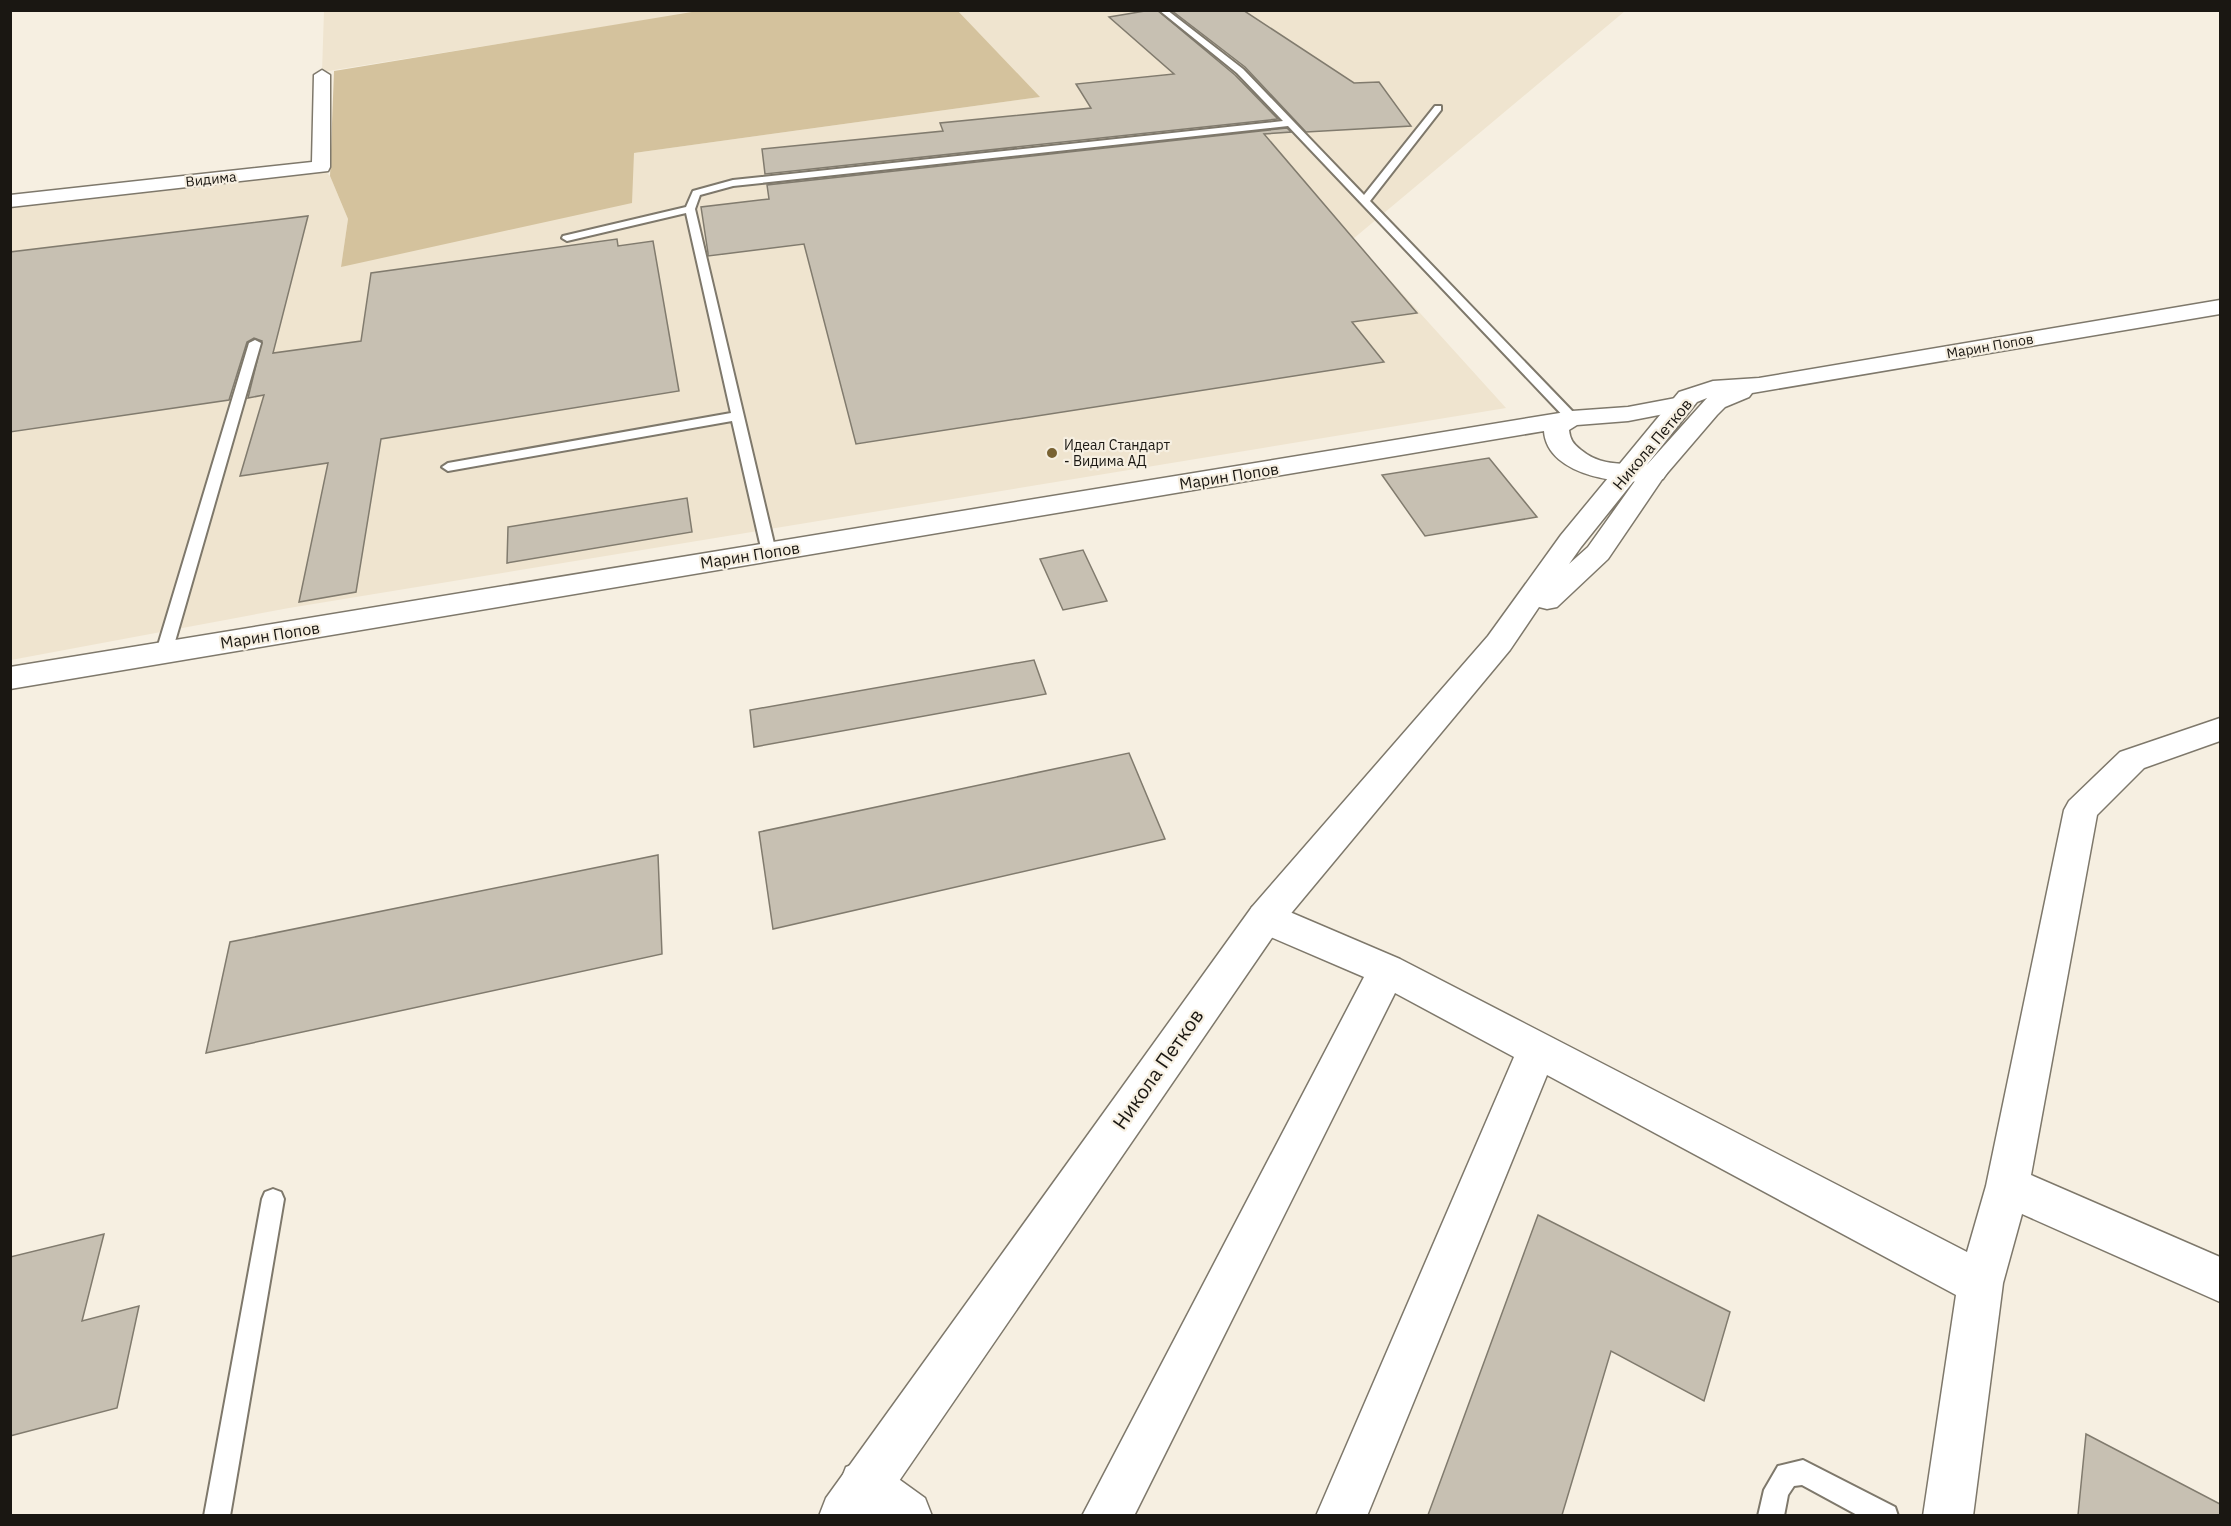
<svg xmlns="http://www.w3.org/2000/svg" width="2231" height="1526" viewBox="0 0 2231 1526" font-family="'IBM Plex Sans',sans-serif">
	<rect width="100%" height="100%" fill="#f6efe1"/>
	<path fill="#efe4cf" d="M324 11H704L322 72Z
		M958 11H1625L1353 239 1506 408 289 608 11 660 10 207 18 200 321 167 330 176 348 219 341 267 634 153 1039 97Z"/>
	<path fill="#d4c29d" d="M704 10 958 11 1040 97 634 153 632 203 341 267 348 219 330 176 334 71Z"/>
	<path fill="#c7c0b2" stroke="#817b6e" stroke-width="1.5" d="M1151 10H1157L1235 75 1278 119 765 174 762 149 943 131 940 123 1091 108 1076 84 1174 74 1109 17Z
		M1171 10H1243L1354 83 1379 82 1411 126 1306 132 1245 67Z
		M1287 128 1291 132 1264 134 1417 313 1352 322 1384 362 856 444 804 244 708 256V253L701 207 769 199 767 185Z
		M308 216 273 353 361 341 371 273 617 239 618 246 653 241 679 391 381 439 356 592 299 602 328 463 240 476 264 395 248 398 262 341 254 338 247 342 229 400 10 432V252Z
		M1489 458 1537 517 1425 536 1382 475Z
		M687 498 692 532 507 563 508 527Z
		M1083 550 1107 601 1063 610 1040 559Z
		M1034 660 1046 694 754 747 750 710Z
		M1129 753 1165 839 773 929 759 832Z
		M658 855 662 954 206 1053 230 942Z
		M1538 1215 1730 1312 1704 1401 1611 1351 1562 1515H1428Z
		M104 1234 82 1321 139 1306 117 1408 10 1436V1257Z
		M2086 1434 2220 1504V1515H2078Z"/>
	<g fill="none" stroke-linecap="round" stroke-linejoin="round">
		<defs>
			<path id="service" d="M1159 10H1167L1243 69 1364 195 1435 106H1441V110L1370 201 1576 415 1578 418 1576 421H1568L1288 126 733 186 700 195 695 209 776 552 774 555 769 556 762 552 732 421 448 471 442 467 448 463 731 413 686 213 567 241 562 238 563 236 686 207 693 191 733 180 1283 121 1237 73Z
				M255 340 261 343 172 652 169 656H159L156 652 249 343Z
				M273 1189 281 1192 284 1199 230 1516H204L262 1199 265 1192Z
				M1803 1460 1895 1507 1898 1516H1859L1802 1485 1794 1486 1788 1495 1784 1516H1758L1764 1490 1778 1466Z"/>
			<path id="minor" d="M322 70 330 75V167L328 171 10 207V195L312 162 314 75Z
				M1681 397 1690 399 1693 404 1690 409 1628 421 1577 425 1569 430C1570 439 1573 444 1581 450 1606 471 1634 460 1663 467L1667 473 1663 479C1629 487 1547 478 1544 431L10 689V667L1572 411 1628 407Z
				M2220 718V741L2144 768 2097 815 2031 1175 2220 1257V1302L2022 1214 2003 1283 1973 1516H1923L1956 1295 1547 1075 1367 1516H1316L1514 1057 1395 993 1134 1516H1082L1364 977 1252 929 1247 918 1252 907 1265 903 1278 907 1400 959 1967 1252 1986 1186 2064 810 2069 801 2120 752Z
				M864 1460 882 1467 925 1498 932 1516H864L846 1503 839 1485 846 1467Z"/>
			<path id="secondary" d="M2220 300V314L1752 393 1749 397 1725 407 1717 415 1663 478 1608 559 1557 607 1547 609 1539 607 1510 650 1278 929 875 1516H819L826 1498 1252 907 1488 636 1561 535 1679 392 1713 381 1759 378ZM1707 398 1645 467 1588 547 1569 564 1581 547 1697 402Z"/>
		</defs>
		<use href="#service" stroke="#7e786b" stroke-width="4"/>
		<use href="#minor" stroke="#7e786b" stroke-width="3"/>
		<use href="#secondary" stroke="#7e786b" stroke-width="3"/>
		<use href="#service" fill="#fff" fill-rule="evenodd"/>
		<use href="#minor" fill="#fff" fill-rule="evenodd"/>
		<use href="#secondary" fill="#fff" fill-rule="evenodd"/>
	</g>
	<circle fill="#786232" stroke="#f6efe1" stroke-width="2" cx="1052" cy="453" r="6"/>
	<g text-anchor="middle" stroke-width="4.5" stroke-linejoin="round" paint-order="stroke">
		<g font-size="14" fill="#1a1712" stroke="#f6efe1">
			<text transform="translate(211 179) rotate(-6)" y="5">Видима</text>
			<text transform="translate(1990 346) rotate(-10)" y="5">Марин Попов</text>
		</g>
		<g font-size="14" fill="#1a1712" stroke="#f6efe1" text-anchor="start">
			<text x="1064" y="450">Идеал Стандарт<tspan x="1064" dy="16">- Видима АД</tspan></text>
		</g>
		<g font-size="16" fill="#1a1712" stroke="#f6efe1">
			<text transform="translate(1652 444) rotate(-50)" y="6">Никола Петков</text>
			<text transform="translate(1229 476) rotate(-9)" y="6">Марин Попов</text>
			<text transform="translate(750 555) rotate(-9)" y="6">Марин Попов</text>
			<text transform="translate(270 635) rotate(-9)" y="6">Марин Попов</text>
		</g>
		<g font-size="20" fill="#1a1712" stroke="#f6efe1">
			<text transform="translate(1158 1069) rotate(-55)" y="7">Никола Петков</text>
		</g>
	</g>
	<rect width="2231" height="1526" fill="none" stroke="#1a1712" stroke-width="24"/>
</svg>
